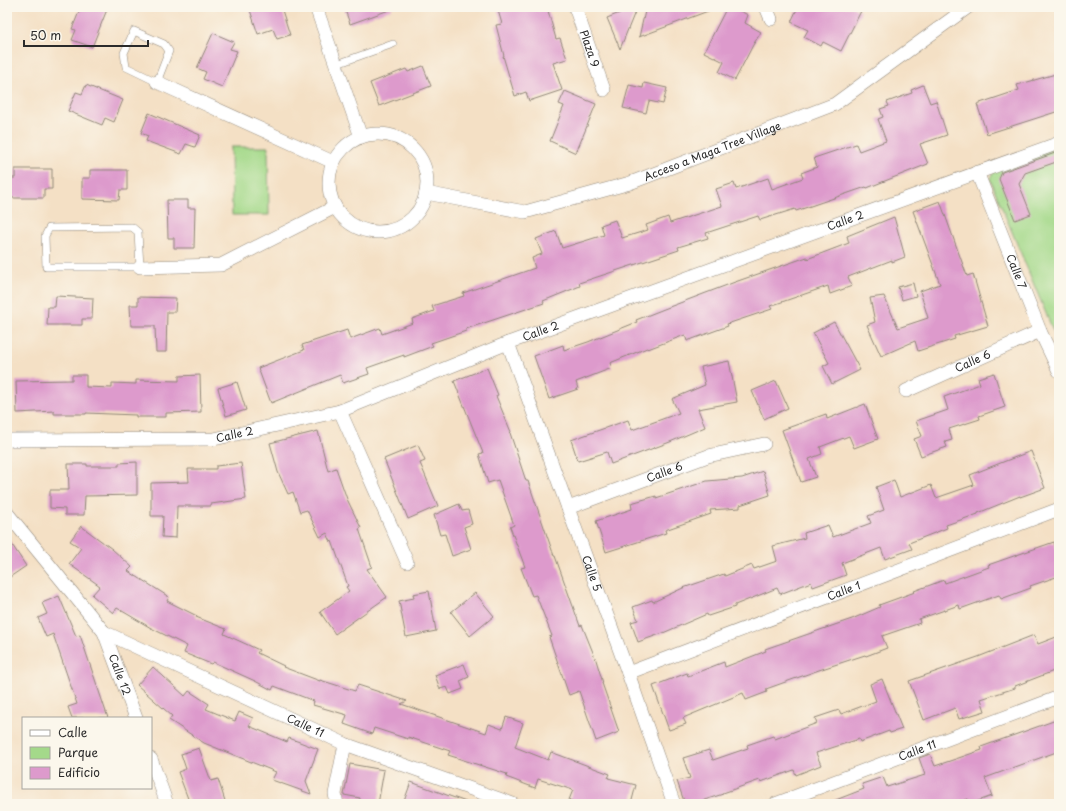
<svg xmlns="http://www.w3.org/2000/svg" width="1066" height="811" viewBox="0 0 1066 811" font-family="'Playpen Sans',sans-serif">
	<rect width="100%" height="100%" fill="#fbf7ec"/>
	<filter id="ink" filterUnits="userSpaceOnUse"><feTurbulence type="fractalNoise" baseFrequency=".025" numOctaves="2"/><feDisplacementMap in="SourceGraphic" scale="8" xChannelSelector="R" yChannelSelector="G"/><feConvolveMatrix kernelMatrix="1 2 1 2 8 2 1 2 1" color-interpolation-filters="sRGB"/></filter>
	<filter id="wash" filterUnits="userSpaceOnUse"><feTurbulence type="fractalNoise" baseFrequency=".012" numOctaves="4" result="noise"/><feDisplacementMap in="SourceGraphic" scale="16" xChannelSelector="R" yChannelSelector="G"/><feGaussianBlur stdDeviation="0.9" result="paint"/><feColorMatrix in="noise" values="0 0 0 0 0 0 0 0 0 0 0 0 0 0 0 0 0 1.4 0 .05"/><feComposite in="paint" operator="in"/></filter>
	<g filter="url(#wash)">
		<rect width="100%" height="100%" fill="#f4e0c5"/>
		<path fill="#a4d98a" stroke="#68825a" d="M1059 146V340H1057L990 179 995 169Z
			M231 147H268L269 215H232Z"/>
		<g id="blocks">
			<path fill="#dd9acc" d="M81 7H108L92 47 72 40 76 30 72 29Z
				M249 7H281L290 35 277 39 273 29 258 34Z
				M344 7H392V9L350 24Z
				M497 7H547L556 39 560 38 567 59 553 63 562 90 529 101 526 92 515 96 503 56H504L496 25 502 24Z
				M635 7H637L620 49 607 18Z
				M646 7H716V8L639 37Z
				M727 7H732L748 15 745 23 761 32 753 45 735 80 719 72 724 62 704 52Z
				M798 7H852L861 11 841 51 823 42 821 46 804 37 808 30 791 22Z
				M213 33 234 42 230 49 237 51 222 87 203 79 206 72 197 68Z
				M423 66 431 86 379 106 370 83 406 69 408 72Z
				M1059 73V111L987 134 977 104 1019 90 1017 85Z
				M644 83 667 88 663 104 649 101 646 113 623 108 629 85 643 88Z
				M86 85 123 100 114 122 105 118 102 125 68 111 76 92 82 94Z
				M923 85 930 103 936 101 947 135 920 144 928 164 867 188 866 187 796 211 795 209 760 220 758 216 706 233 708 238 678 247 679 250 579 283 580 286 543 301 544 303 466 329V331L431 343 433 346 404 357V355L367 368 369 374 343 383 340 375 271 403 258 368 304 350 302 345 347 330 350 339 380 328 382 334 413 323 412 319 434 311 432 306 464 296 463 293 535 268 532 258 542 254 536 239 556 231 562 248 604 235 601 225 615 220 622 238 648 230 646 225 668 217 670 223 722 206 716 189 734 183 736 189 768 178 772 189 803 178 801 173 817 167 814 158 856 144 859 151 886 141 878 119 883 117 880 109 889 106 887 102 912 93 911 90Z
				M565 91 596 104 576 153 550 141 564 106 559 104Z
				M149 113 200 135 195 147 186 144 181 154 146 141 148 136 141 133Z
				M1058 152 1059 161 1025 173 1019 184 1031 214 1015 220 999 179 1002 172Z
				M15 169H52V189H44V198H7V178H15Z
				M90 170H127V190H120L119 200 82 199V178H90Z
				M167 200H188V208H195L194 248H174V238H168Z
				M940 201 967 276 973 274 988 326 954 336 955 339 918 351 915 341 881 356 867 325 875 322 870 298 884 296 898 328 928 318 920 291 940 284 913 211Z
				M894 217 905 257 892 262V260L848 277 852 286 830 294 828 286 770 306 772 309 727 324 728 326 687 341 685 335 648 349 647 348 610 363 612 368 576 382 578 389 549 399 534 356 563 345 564 350 588 342 637 322 636 320 664 309 735 282 807 257V259L849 243 847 236Z
				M913 283 916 296 902 300 898 287Z
				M56 296 93 298 92 319H82V325H47L48 307H55Z
				M138 297 176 298 175 312H167L166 352H156L155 326H131L130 305H138Z
				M834 322 860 370 832 384 823 366 829 363 813 333Z
				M729 361 737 402 698 409 705 427 670 442 611 464 607 452 578 461 571 440 628 420 632 430 679 413 672 399 705 385 701 367Z
				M487 368 498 395 496 396 511 432 510 433 526 481H528L554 556H555L580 626 582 625 596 660 603 683H602L619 732 596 741 579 691 569 695 549 637 552 636 536 595 532 596 521 568 525 567 510 527 514 525 498 480 488 483 479 454 483 453 454 381Z
				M994 373 1005 407 979 416 980 419 949 429 952 440 945 442 947 447 921 456 914 439 922 436 916 421 948 410 944 397 980 384 978 378Z
				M72 375H86V387L112 388V383L136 384V380L179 381V376L200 375 201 412 166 413V417H136V415L86 413V414H54V411L17 413 16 381 72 380Z
				M776 381 788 408 764 419 752 391Z
				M237 382 246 410 226 416 218 388Z
				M865 404 878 439 854 448 849 436 820 447 822 454 809 459 816 477 801 482 782 430 826 414 827 419Z
				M318 431 328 471 336 468 347 499 361 528 359 529 372 567 367 569 387 597 335 634 320 612 349 591 346 587 348 586 332 541 331 542 327 533 320 537 307 510 300 512 293 492 288 494 278 472 270 443Z
				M418 445 425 461 420 463 438 506 408 519 384 459Z
				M1031 451 1045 488 1020 497V496L978 513V514L946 525 947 528 909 543 912 549 885 559 881 548 842 563 846 575 813 587 811 582 780 594 777 588 735 605V607L708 616 707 614 663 633 638 642 631 622 638 620 633 607 652 600 653 602 683 588 724 574 725 576 752 565 754 569 777 561 773 546 805 538 804 533 828 525 833 537 871 523 868 516 884 510 876 487 894 480 900 497 931 485 936 498 974 485 970 475Z
				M137 462V495L85 496 84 515H65V509L50 508V490H69L68 464H87V466H119V463Z
				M241 463 246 499 211 504V506H177L176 538 162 537 163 516H151V483L189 482 188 469H216V466Z
				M763 471 770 495 740 505V508L710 510 711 514 665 530 666 533 606 552 596 521 632 509 631 503 656 496V498L707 481 742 478Z
				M459 504 462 511 468 510 472 524 464 527 471 549 452 556 445 534 440 535 434 515Z
				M81 526 112 549 132 567 128 571 169 597 167 601 197 616 196 617 226 629 224 634 259 650 257 653 284 666 283 667 320 681V680L355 691 358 685 407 701 401 704 486 733 489 724 502 729 506 717 523 723 515 747 548 760 551 752 610 774 608 778 636 785 631 804H579L569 800 573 790 538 779 535 788 506 777 507 774 448 755 450 751 408 737V739L374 728 372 734 344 724 347 715 313 705 314 701 274 686 272 690 255 681 213 662 211 664 184 653 187 646 151 628 117 608 113 613 92 595 100 586 69 564 81 548 70 541Z
				M7 537 26 566 7 579Z
				M1054 542 1059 556V576L1030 586 1031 588 1001 599 999 595 960 609 959 605 919 619 920 623 882 636 887 648 866 656 865 655 819 670 766 689 767 692 746 700 743 693 683 718 686 724 669 730 653 686 687 673 688 676 724 662 725 667 766 651 765 649 852 619 880 607 879 605 915 592 914 591 944 580 945 583 989 567 988 565Z
				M429 591 436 631 406 637 399 601 414 598 413 594Z
				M475 593 494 616 470 636 451 612Z
				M59 596 76 636 80 635 108 718H72L68 707 77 704 53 634 46 637 38 618 47 614 42 603Z
				M1034 635 1038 644 1059 636V669L1015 686V688L981 699 985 711 959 719 955 708 924 720 909 681 978 657Z
				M464 664 469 677 460 681 463 689 450 694 447 687 440 689 435 675Z
				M153 667 185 696 189 691 209 704 206 709 235 721 239 712 253 718 249 726 287 742 289 738 318 749 306 781 311 794 272 780 276 772 204 743 169 720 172 716 137 685Z
				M882 679 902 729 890 733 889 731 860 742 859 739 816 753 821 765 796 775 794 770 761 782 760 780 723 793V794L692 804H685L677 781 690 778 683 758 709 750 713 760 748 748 747 745 773 736 775 739 817 723 815 718 839 710 841 714 876 701 870 684Z
				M1059 719V751L985 778 992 796 970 804 968 799 955 804H828V803L864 789 862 784 883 777 887 787 925 775 919 758 930 754 935 766 982 750 981 747Z
				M199 748 211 781 218 779 226 804H190L178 772 186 769 181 754Z
				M350 764 384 770 378 804H359L360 798 344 795Z
				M411 782 466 802V804H403Z"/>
		</g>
	</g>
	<g filter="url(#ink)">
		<use href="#blocks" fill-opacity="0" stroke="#908678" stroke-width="1"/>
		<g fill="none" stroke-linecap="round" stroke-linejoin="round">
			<defs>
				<path id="service" d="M134 31 164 44 169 51 157 82 126 67 124 53Z
					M337 64 393 44
					M132 227 138 232 140 267H46L45 236 49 228Z"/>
				<g id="minor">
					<path d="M316 7 361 137"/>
					<path id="s1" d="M575 7 604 90"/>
					<path d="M766 7 771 19"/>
					<path d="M157 82 333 162"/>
					<circle cx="378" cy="183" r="49"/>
					<path id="s2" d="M977 172 1040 331 1059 371"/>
					<path id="s3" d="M426 193 525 212 630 183 835 104 968 7"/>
					<path d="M140 267 221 265 335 207"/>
					<path id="s4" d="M508 343 628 673 674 804"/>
					<path id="s5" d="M906 391 1040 331"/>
					<path d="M340 411 407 562"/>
					<path id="s6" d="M7 440 214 439 340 411 508 343 1059 143"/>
					<path id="s7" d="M568 508 708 456 764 444"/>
					<path id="s8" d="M7 513 104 632 136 718"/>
					<path id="s9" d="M104 632 345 744 513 804"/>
					<path id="s10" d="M628 673 1059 509"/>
					<path d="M151 759 167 804"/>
					<path d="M337 804 335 794 345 744"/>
					<path id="s11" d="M775 804 1059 697"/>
				</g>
			</defs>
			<use href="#service" stroke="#908678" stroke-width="8"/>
			<use href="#minor" stroke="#908678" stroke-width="14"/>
			<use href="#service" stroke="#fff" stroke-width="7"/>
			<use href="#minor" stroke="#fff" stroke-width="13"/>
		</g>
	</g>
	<g text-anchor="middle" stroke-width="3" stroke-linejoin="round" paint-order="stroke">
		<g font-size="11" fill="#2b2b2b" stroke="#fbf7ec">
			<text dy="4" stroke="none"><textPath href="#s1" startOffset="44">Plaza 9</textPath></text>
			<text dy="4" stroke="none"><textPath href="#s3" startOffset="298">Acceso a Maga Tree Village</textPath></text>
			<text dy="4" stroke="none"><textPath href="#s6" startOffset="876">Calle 2</textPath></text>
			<text dy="4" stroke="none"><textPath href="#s2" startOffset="107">Calle 7</textPath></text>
			<text dy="4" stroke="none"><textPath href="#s6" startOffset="552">Calle 2</textPath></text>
			<text dy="4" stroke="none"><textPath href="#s5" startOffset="73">Calle 6</textPath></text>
			<text dy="4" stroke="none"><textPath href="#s6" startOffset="228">Calle 2</textPath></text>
			<text dy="4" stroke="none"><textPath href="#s7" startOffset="103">Calle 6</textPath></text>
			<text dy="4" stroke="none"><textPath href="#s4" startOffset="245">Calle 5</textPath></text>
			<text dy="4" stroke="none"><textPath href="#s10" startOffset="231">Calle 1</textPath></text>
			<text dy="4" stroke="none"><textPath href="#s8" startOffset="199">Calle 12</textPath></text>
			<text dy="4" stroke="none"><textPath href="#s9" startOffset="222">Calle 11</textPath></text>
			<text dy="4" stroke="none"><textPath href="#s11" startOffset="152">Calle 11</textPath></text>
		</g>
	</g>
	<rect width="1066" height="811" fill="none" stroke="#fbf7ec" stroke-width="24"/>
	<rect x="22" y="717" width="130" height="72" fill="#fbf7ec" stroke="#a8a59f"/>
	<rect x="30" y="730" width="20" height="6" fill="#ffffff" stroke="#a8a59f"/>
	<text x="58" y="737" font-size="12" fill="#2b2b2b">Calle</text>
	<rect x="30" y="747" width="20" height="12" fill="#a4d98a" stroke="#a8a59f"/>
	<text x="58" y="757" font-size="12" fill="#2b2b2b">Parque</text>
	<rect x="30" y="767" width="20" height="12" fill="#dd9acc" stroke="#a8a59f"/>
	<text x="58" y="777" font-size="12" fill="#2b2b2b">Edificio</text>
	<path d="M24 40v6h124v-6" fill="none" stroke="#2b2b2b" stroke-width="2"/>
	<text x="30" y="40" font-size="12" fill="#2b2b2b" stroke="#fbf7ec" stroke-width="3" paint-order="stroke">50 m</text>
</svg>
